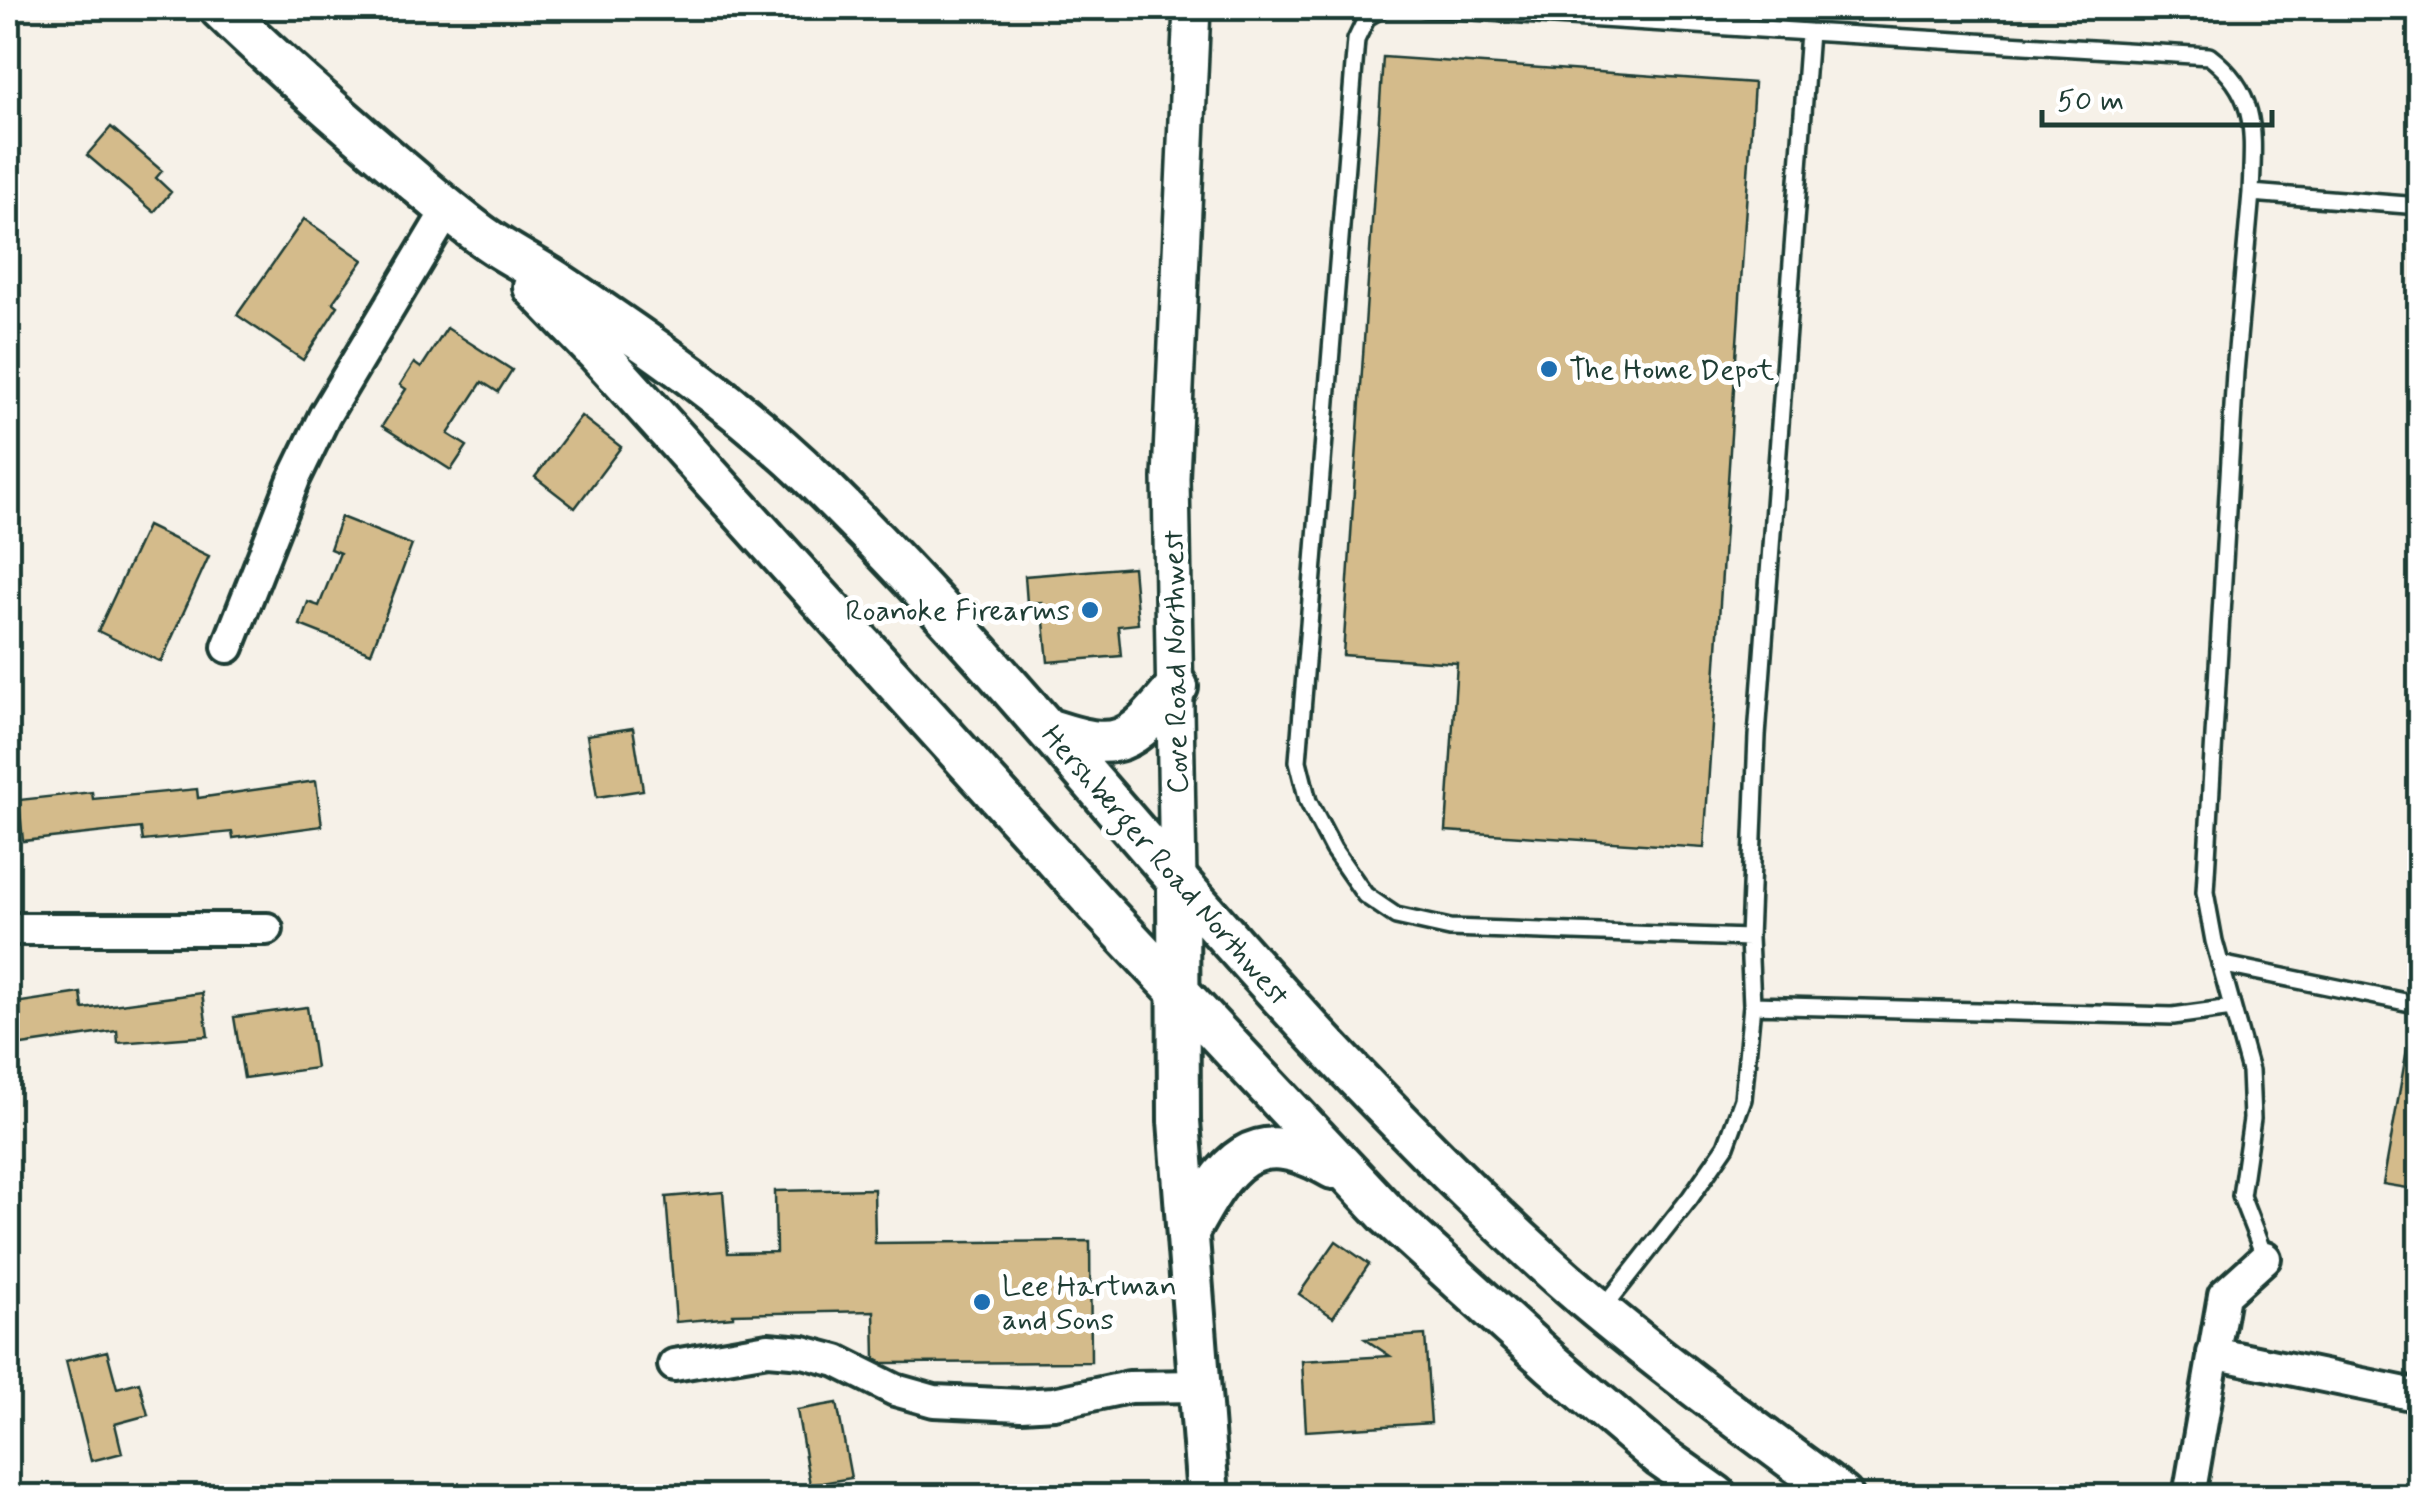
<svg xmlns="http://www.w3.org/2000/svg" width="2427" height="1504" viewBox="0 0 2427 1504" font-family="Mynerve,sans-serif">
	<rect width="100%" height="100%" fill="#f6f1e8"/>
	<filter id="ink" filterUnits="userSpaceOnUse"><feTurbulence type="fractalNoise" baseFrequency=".01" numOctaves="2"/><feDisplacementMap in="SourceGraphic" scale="20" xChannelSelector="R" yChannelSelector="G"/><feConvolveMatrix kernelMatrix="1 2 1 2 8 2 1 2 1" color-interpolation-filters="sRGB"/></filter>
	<g filter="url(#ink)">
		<path fill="#d4bb8b" stroke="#1f3d34" stroke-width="2.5" d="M1383 57 1754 83 1704 848 1446 831 1457 663 1343 655Z
			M111 127 162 171 156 178 171 192 154 212 87 155Z
			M304 219 363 260 333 302 338 306 303 360 237 315Z
			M447 328 512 370 498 392 482 382 448 434 467 446 451 470 382 426 406 389 400 385 414 363 421 368Z
			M581 416 621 447 575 508 535 477Z
			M341 517 412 545 371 653 300 625 308 602 319 606 340 553 330 549Z
			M147 526 209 556 161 662 98 631Z
			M1133 567 1138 624 1118 626 1121 656 1048 662 1042 602 1027 603 1025 576Z
			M633 728 643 790 597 797 587 735Z
			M316 781 322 826 233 838 232 832 143 841 141 828 23 841 19 800 92 792 93 799 197 789 198 798Z
			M81 993 83 1009 202 993 208 1036 118 1043 117 1031 8 1047V1004Z
			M307 1007 316 1068 244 1078 234 1017Z
			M2407 1049 2420 1050V1190L2383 1184Z
			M874 1189 875 1243 1090 1241 1091 1362 883 1363 875 1359 874 1311 733 1314V1317L676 1322 666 1197 723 1192 728 1253 776 1252 775 1191Z
			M1336 1241 1369 1264 1333 1317 1299 1294Z
			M1425 1335 1431 1423 1306 1431 1302 1361 1390 1356 1365 1339Z
			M107 1351 117 1388 139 1382 148 1415 115 1424 122 1453 91 1461 66 1361Z
			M837 1403 851 1478 810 1485 797 1410Z"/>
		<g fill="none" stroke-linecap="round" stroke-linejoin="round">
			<defs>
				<path id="service" d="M1382 8 1367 17 1356 40 1298 761 1308 801 1333 849 1365 895 1396 916 1450 928 1749 938
					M1425 8 1809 32
					M2220 964 2420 1005
					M1752 1005 2173 1016 2232 1008
					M2265 1258 2241 1196 2252 1119 2250 1071 2214 941 2205 892 2235 372 2251 193 2420 206
					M1601 1311 1690 1198 1726 1146 1743 1099 1752 1005 1749 938 1757 736 1809 32 2209 56C2260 95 2253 135 2251 193"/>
				<path id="minor" d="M228 647 294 479 325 415 448 209
					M8 929H267
					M2213 1353 2420 1396
					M674 1365 768 1349 803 1352 837 1361 895 1390 934 1401 1021 1405 1054 1403 1129 1387 1200 1386
					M2189 1496 2224 1295 2265 1258"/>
				<path id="tertiary" d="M1178 881 1171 478 1192 8"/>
				<path id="secondary" d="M220 8C276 62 334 113 393 163 424 189 455 217 488 240 509 255 533 266 555 281 648 343 738 405 818 483 1009 670 1170 884 1355 1076 1429 1153 1505 1230 1587 1300 1669 1369 1756 1432 1842 1496
					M534 287 597 352 1099 907 1389 1216 1552 1364 1661 1457 1716 1496
					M1047 729C1120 754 1130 744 1177 687
					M1178 881 1179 1121 1208 1496
					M1188 1232C1225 1164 1252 1121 1333 1168"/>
			</defs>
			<use href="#service" stroke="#1f3d34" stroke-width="22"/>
			<use href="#minor" stroke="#1f3d34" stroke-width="38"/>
			<use href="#tertiary" stroke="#1f3d34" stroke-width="42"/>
			<use href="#secondary" stroke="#1f3d34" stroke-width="48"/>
			<use href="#service" stroke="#fff" stroke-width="15"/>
			<use href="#minor" stroke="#fff" stroke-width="30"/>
			<use href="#tertiary" stroke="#fff" stroke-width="35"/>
			<use href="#secondary" stroke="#fff" stroke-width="40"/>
		</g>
	</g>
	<g fill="#1f6fb2" stroke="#fff" stroke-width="4">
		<circle cx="1549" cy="369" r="10"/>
		<circle cx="1090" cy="610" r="10"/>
		<circle cx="982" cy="1302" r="10"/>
	</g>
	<g text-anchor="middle" stroke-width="10" stroke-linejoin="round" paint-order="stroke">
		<g font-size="30" fill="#1f3d34" stroke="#fff" text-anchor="start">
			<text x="1569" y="379">The Home Depot</text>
			<text x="1070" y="620" text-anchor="end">Roanoke Firearms</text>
			<text x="1002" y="1295">Lee Hartman<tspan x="1002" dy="34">and Sons</tspan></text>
		</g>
		<g font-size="30" fill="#1f3d34" stroke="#fff">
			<text transform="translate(1175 662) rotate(-91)" y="10">Cove Road Northwest</text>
			<text transform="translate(1166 865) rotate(49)" y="10">Hershberger Road Northwest</text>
		</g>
	</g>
	<rect width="2427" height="1504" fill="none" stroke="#fff" stroke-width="40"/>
	<rect x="20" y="20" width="2387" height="1464" fill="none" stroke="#1f3d34" stroke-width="4" filter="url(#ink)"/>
	<path d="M2042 110v15h230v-15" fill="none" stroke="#1f3d34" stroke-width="5"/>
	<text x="2057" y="110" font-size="30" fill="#1f3d34" stroke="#ffffff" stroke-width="8" paint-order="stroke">50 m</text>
</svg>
